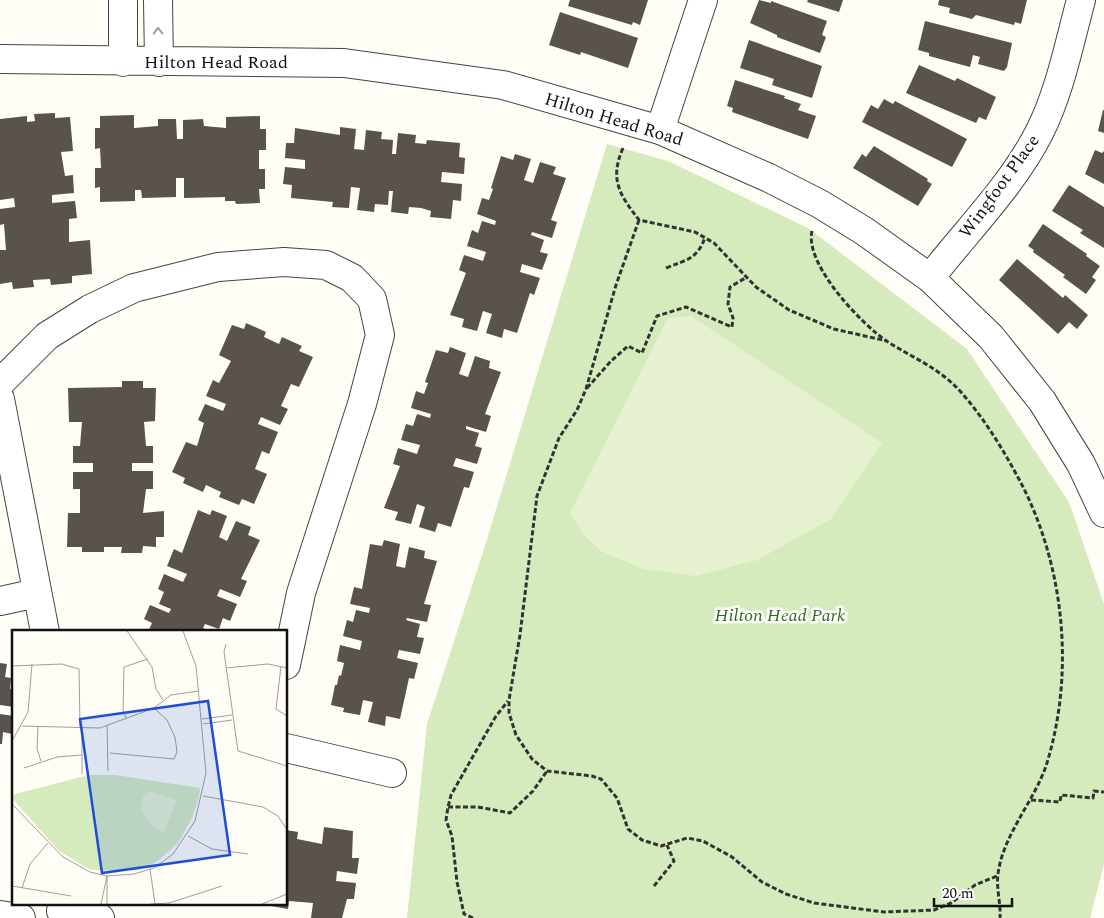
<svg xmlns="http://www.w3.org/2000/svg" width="1104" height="918" viewBox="0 0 1104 918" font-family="Spectral,serif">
	<rect width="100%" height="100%" fill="#fffdf5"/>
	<path fill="#d5ebbd" d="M607 144 668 161 808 228 967 349 1069 502 1104 604V864L1090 918H407L427 724 484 549Z"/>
	<path fill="#e6f2cf" d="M691 316 882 443 831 519 757 560 696 576 643 569 601 551 584 535 570 513 668 318Z"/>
	<path fill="#5a524d" d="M570 0H648L640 25 633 22 632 25 568 6Z
		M759 0 771 3V1L827 21 822 35 826 37 820 53 777 37V35L750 23Z
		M808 0H843L839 12 807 2Z
		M939 0H1027L1021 24 1015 22 1014 25 976 15 972 19 949 13 950 8 938 5Z
		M560 12 638 38 628 68 581 52 580 55 549 45Z
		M925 21 1012 43 1007 67 1004 71 978 64 980 57 973 55 970 67 929 56V53L918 50Z
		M749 40 822 66 812 98 772 85 774 79 740 68Z
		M919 65 955 81 957 78 996 97 986 120 979 117 976 123 906 93Z
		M735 80 785 96 784 98 801 104 798 110 816 116 808 139 732 112 733 108 727 106Z
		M884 99 893 104 895 101 967 139 952 167 862 122 871 105 878 109Z
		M1103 110H1104V133L1098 131Z
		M55 113V118L70 117 73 151 61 152 65 176 73 175 74 193 52 195V203L75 201 77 218 69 219V242L90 240 92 274 72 276V283L51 285 50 279 33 280 34 287 13 289 12 282 0 284V250H6L4 224 0 225V209L15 207 14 198 0 200V119L27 116V122L35 121 34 114Z
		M134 115V128L158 126V119H176L177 139H183V120L203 119 204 126 226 128V117L260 116V129H266V150H259V169H265V189H259L260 203 236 204 235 201H225V197L184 198V178H176V197L142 198 141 190H135V201L100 202V187L95 188V168H101L100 148 95 149V128H100V116Z
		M340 127 356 129 354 149 364 150 366 130 382 132 381 139 393 140 392 154H396L398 133 416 135 415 143 426 144 427 140 460 143 459 157 465 158 464 174 442 172 441 182 462 184 461 201 453 200 451 219 430 217 431 211 421 208 409 207 408 214 391 212 393 191H389L388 205 375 204 374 212 357 210 360 188 351 187 349 208 332 207 333 202 291 198 292 185 283 184 285 167 305 169V160L285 158 286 143H294L295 128 340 135Z
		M874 146 928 179 927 181 932 184 918 206 853 168 862 154 866 157Z
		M1095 150 1102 153 1104 151V184L1085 174Z
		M515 154 531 159 524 180 533 183 540 162 556 167 553 174 566 178 551 220 557 222 552 238 532 232 531 235 544 240 540 252 548 254 542 270 522 264 520 272 540 278 534 295 530 293 517 333 504 329 502 338 486 333 492 314 483 311 477 331 462 327 464 319 450 315 466 273 459 270 464 255 483 261 486 252 467 246 472 230 478 233 482 221 495 225 496 221 477 214 482 198 489 200 493 189 491 188 501 156 513 160Z
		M1069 185 1104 207V248L1080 233 1083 230 1052 211Z
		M1043 224 1087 254 1086 256 1100 266 1092 277 1096 280 1086 294 1063 277 1065 275 1033 252 1034 250 1028 246Z
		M1017 259 1063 298 1065 295 1088 315 1077 329 1069 322 1058 334 999 280Z
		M246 323 266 332 264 337 279 344 282 337 302 346 299 351 313 357 299 387 291 384 281 406 288 409 280 425 261 417 258 424 278 432 269 454 262 451 255 469 267 474 254 504 242 499 239 505 219 497 221 492 206 485 203 492 183 483 185 478 172 472 186 442 197 446 204 423 198 420 205 404 223 411 226 404 206 396 213 380 219 383 231 361 219 355 232 325 244 329Z
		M450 347 466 353 459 374 468 377 475 356 490 361 489 368 501 372 485 414 491 416 486 432 466 426V429L479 433 475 446 482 448 477 464 456 458 453 466 474 472 469 488 464 487 451 527 438 523 435 532 419 527 425 507 417 504 411 524 395 520 398 512 384 508 400 466 393 464 398 448 417 454 420 445 401 440 406 424 413 426 417 414 430 418 431 414 411 408 416 391 424 394 428 383 425 382 436 350 448 353Z
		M122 381H143V388H156L155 421 144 422 146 446H153V463H132V471H153V489H146L143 513 164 511V537H156V547L143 546 142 553H121L122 547H104V552H82V547H67L68 513H80V489H73V472H93V463H73V446H80L82 422H69L68 388 122 387Z
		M198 510 210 515 212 510 227 516 219 537 227 541 236 521 251 527 248 535 260 540 241 579 247 581 240 597 220 589 217 596 237 604 230 621 223 618 219 629 205 624 203 628 213 632H148L152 623 144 619 150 605 169 613 171 609 159 604 164 592 158 589 164 574 183 582 187 574 167 566 174 549 182 553Z
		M384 540 400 544 396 566 405 568 409 547 425 551 424 558 437 561 424 604 431 605 427 622 407 618 406 620 420 624 417 637 424 638 420 654 399 650 397 658 418 663 414 679 409 678 400 719 386 716 385 726 368 722 373 702 363 700 360 715 343 712 344 708 331 705 335 685H337L339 675 341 676 344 663 337 661 340 645 360 650 362 641 343 636 347 620 353 622 356 610 369 613 370 608 350 604 354 587 362 589 370 544 382 546Z
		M0 663 7 664 5 677 11 678 10 689 14 690V707L0 705Z
		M0 714 14 716 12 734 3 732 2 744H0Z
		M324 827 353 831 352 858H359L357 874 337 871 336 881 356 883 354 899H347L342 918H311L313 903 289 901 288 909 271 906 272 904H286V830L298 832 297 839 322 844Z"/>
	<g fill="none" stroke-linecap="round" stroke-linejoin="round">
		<defs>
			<path id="minor" d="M660 130 703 0
				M930 278C967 230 1013 185 1040 131 1060 91 1069 44 1081 0
				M0 383 47 336 90 309 134 288 218 267 284 262 326 265 352 278 372 299 380 335 362 404 301 593 286 665
				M0 399 45 632
				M0 601 37 593
				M286 748 392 773
				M61 911 100 918
				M0 915 21 918"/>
			<path id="tertiary" d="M123 0V62
				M158 0 159 62
				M0 59 344 63 503 85 660 130 769 178 820 204 864 231 930 278 991 337 1042 401 1081 464 1104 513"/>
		</defs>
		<use href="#minor" stroke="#444" stroke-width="30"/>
		<use href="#tertiary" stroke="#444" stroke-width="30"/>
		<path stroke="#333" stroke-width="3" stroke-dasharray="5 2.5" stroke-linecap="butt" d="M623 148C609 180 620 195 639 220L695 232 714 243 756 287 789 310 834 329 887 341
			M639 220 616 285 586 389 577 410 559 438 537 496 520 635 509 700V713L516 735 532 759 547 771 592 776 601 779 617 798 628 829 642 840 661 846 687 838 703 841 732 857 762 882 786 894 814 903 884 912 934 910 951 903 975 885 997 876
			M812 231C804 264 862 325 888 342 913 358 939 368 960 391 985 419 1004 451 1021 483 1065 568 1075 675 1046 766 1033 803 1003 835 998 874 996 888 1001 904 1000 918
			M666 268C686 260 698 259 705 237
			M587 388 611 361 628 346 642 353 657 316 686 307 732 327 733 318 728 304 730 287 747 277
			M1031 800 1060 802 1061 795 1093 798 1094 791 1104 792
			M448 807H478L510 813 533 791 547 771
			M654 886 674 861 667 845
			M473 918 464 914 457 882 452 836 446 820 448 807 451 795 496 716 508 701"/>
		<use href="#minor" stroke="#fff" stroke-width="28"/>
		<use href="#tertiary" stroke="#fff" stroke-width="28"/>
	</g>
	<defs><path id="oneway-chevron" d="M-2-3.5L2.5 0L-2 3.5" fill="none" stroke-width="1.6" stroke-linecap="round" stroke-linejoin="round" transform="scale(1.25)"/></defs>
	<use stroke="#a0a0a0" href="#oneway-chevron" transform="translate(158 31) rotate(-91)"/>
	<g text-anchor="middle" stroke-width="5" stroke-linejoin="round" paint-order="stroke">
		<g font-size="18" fill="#111" stroke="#fff">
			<text x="216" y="68">Hilton Head Road</text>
			<text transform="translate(614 119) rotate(17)" y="6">Hilton Head Road</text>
			<text transform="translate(999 186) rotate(-54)" y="6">Wingfoot Place</text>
		</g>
		<g font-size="18" font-style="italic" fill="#2f6b1f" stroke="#fff">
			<text x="780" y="621">Hilton Head Park</text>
		</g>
	</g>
	<g transform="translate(12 630)">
		<rect width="275" height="275" fill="#fffdf5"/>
		<path d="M77 145H103L188 158 187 167 180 188 166 213 147 230 128 240H79L47 221 0 168 3 164Z" fill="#d5ebbd"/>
		<path d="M136 161 165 170 152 203 140 197 129 179 131 166Z" fill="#e6f2cf"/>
		<path fill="none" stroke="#a09f9a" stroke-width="1" d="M115 1 140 37 144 59 151 70M214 14 212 22 226 121 275 136M0 36 50 34 67 39 68 97M269 36 264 79 275 86M214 38 256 34 275 38M114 88 111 80 112 37 136 29M190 89 220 85M191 94 220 90M95 95 96 141M10 96 88 98 142 78 159 65 187 61M26 96 25 119 29 131M70 97V144M0 111 16 82 20 34M98 123 162 129 165 122 163 107 155 90 142 78M12 138 45 127 70 125M191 166 251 177 266 186 275 200M0 174 51 227 78 242 95 246 122 244 142 238 161 224 183 191 194 143 184 36 171 1M176 206 200 219 236 224M138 239 143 274M95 246V274M0 256 59 266M10 258 18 234 36 213M89 274 95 246M138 274 157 273 210 256M250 274 275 264"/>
		<path fill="#1d4ed8" fill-opacity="0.15" stroke="#1d4ed8" stroke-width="2.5" d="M196 71 218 225 90 243 68 89Z"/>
		<rect width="275" height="275" fill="none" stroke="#111" stroke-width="2.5"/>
	</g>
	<path d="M934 898v8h78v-8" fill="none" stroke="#111111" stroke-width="2.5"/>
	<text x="942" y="898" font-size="15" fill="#111111" stroke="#ffffff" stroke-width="4" paint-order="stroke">20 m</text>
</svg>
